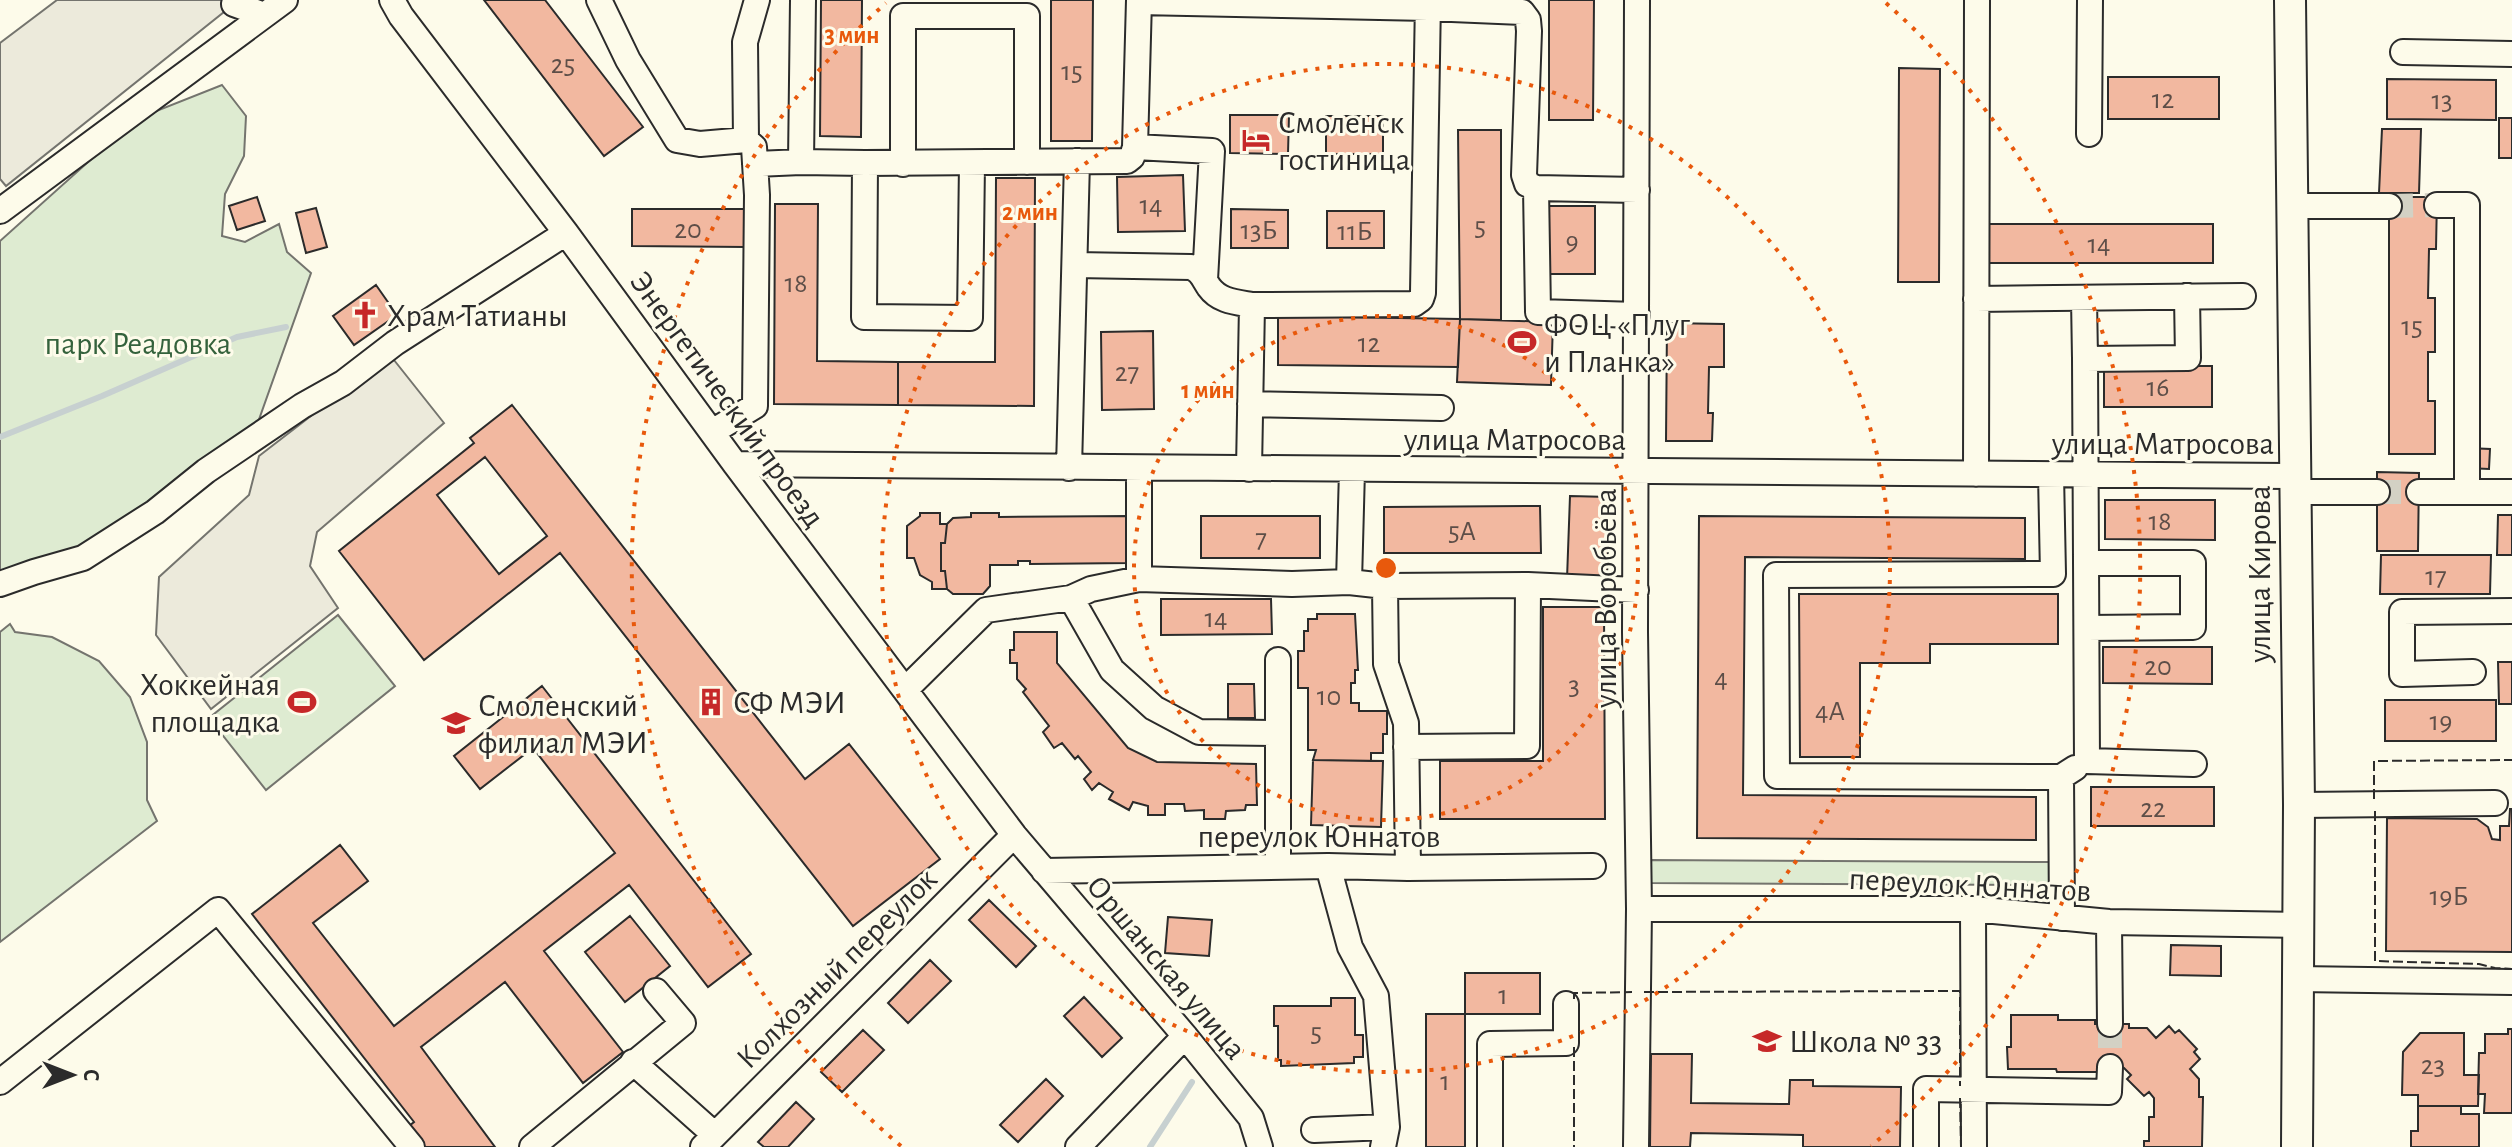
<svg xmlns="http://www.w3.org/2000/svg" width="2512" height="1147" viewBox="0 0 2512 1147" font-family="'Alegreya Sans',sans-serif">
	<rect width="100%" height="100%" fill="#fdfbea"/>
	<path fill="#deebd1" stroke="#74746e" stroke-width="2" d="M222 85 246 116 244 156 225 194 222 236 245 242 279 224 287 252 311 273 257 425 110 532 64 558 0 573V241L136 119Z
		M338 615 395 686 266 790 209 718Z
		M10 624 15 632 52 637 99 661 130 697 147 742V800L157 821 0 942V632Z
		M1650 860 2055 862V885L1650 883Z"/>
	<path fill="#eceadb" stroke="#74746e" stroke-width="2" d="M57 0H239L6 186 0 179V43Z
		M390 355 444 423 317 532 310 566 338 608 211 709 156 635 159 577 249 495 259 456Z"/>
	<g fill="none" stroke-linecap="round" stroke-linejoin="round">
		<path stroke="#c7d0d0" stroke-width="6" d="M0 437 102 396 237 337 286 327
			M1150 1147 1192 1082"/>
	</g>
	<path fill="#f2b8a0" stroke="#2b2b2b" stroke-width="2" fill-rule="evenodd" d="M484 0H545L643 127 604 156Z
		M821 0H862L861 137 820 136Z
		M1051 0H1093L1092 141H1051Z
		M1549 0H1594L1593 120H1549Z
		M1899 68 1940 69 1939 282H1898Z
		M2108 77H2219V119H2108Z
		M2387 79 2496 80V120L2387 119Z
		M1230 115H1289L1288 154 1230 153Z
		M1326 116H1383V154H1326Z
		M2499 118H2512V158H2499Z
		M2382 129H2421L2419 193H2379Z
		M1458 130H1501V320L1460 319Z
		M1183 175 1185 231 1118 232 1117 177Z
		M996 178H1035L1034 406 898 405V362H995Z
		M257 197 265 221 237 230 229 206Z
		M2389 197H2437L2436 249H2429L2428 298H2435V352H2428V401H2435V454H2389Z
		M775 204H818L817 361 898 362V405L774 404Z
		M1549 206H1595V274H1549Z
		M316 208 327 247 306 253 296 213Z
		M632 209H745V247L632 246Z
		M1231 209 1288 210V248H1231Z
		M1327 211H1384V248H1327Z
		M1984 224H2213V263H1984Z
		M376 285 397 315 354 345 333 316Z
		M1278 316 1460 319 1458 367 1278 365Z
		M1460 319 1553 322 1551 385 1457 382Z
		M1667 323 1724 324V367H1709L1708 413H1713L1712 441H1666Z
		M1153 331 1154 409 1102 410 1101 332Z
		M2104 366H2212V407H2104Z
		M512 405 805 779 849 744 940 859 853 926 560 553 424 660 339 551 474 443 470 438ZM485 457 547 536 499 574 437 495Z
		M2468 448 2490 449 2489 469 2467 468Z
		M2377 472 2419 473 2418 551H2377Z
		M1570 496 1609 497 1607 580 1567 579Z
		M2105 500H2215V540L2105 539Z
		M1540 506 1541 553H1384V507Z
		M920 513H940V524H947L945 543H941V571H945L947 589H932V582L920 575 914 558H907V526L920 516Z
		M971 513H999V517L1130 516V563L1030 564V561H1018V565H990V586L983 594H953L947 589 945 571H941V543H945L947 524 953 518 971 517Z
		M2498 515H2512V555H2497Z
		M1201 516H1320V558H1201Z
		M1699 516 2025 518V559L1745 557 1743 795 2036 797V840L1697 838Z
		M2381 555H2491L2490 594H2380Z
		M1799 594H2058V644H1930V663H1860V757H1800Z
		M1161 599H1271L1272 634 1161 635Z
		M1543 607H1604L1605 819H1440V761H1543Z
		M1317 614H1355L1358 670H1355V683H1351V703H1359V711H1387V734H1383V753H1371V761L1313 760 1316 750H1308V688H1298V651H1304V631H1308V619H1317Z
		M1014 632H1057V663L1128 748 1157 762 1256 764 1257 805H1246L1245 810 1226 811 1225 819H1204V810L1185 811 1184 804H1165V815H1148V806L1133 802 1129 810 1109 799 1113 792 1099 783 1092 790 1084 779 1091 772 1078 756 1075 759 1062 743 1054 748 1043 732 1049 726 1023 692 1026 689 1017 679V663H1010V650H1014Z
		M2103 647H2212V684L2103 683Z
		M2498 662H2512V704H2499Z
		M1228 684H1254L1255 718H1228Z
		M542 686 751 954 708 987 629 885 544 951 623 1052 583 1083 505 982 421 1047 495 1147H417L404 1130 414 1122 252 914 340 845 368 881 313 923 394 1026 615 853 533 748 480 789 454 756Z
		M2385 700H2496V741H2385Z
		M1313 760 1383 761 1381 827 1311 825Z
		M2091 787H2214V826H2091Z
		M2510 809H2512V952L2386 951 2387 818 2477 819 2488 827 2492 839 2500 840V826H2509Z
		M989 900 1036 946 1016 967 969 920Z
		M630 916 670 966 625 1002 585 952Z
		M1168 917 1212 920 1209 956 1165 953Z
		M2171 945 2221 946V976L2170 975Z
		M930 960 951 981 908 1023 888 1003Z
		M1465 973H1540V1014H1465Z
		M1084 997 1122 1038 1102 1057 1064 1016Z
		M1331 998H1355V1035H1363V1057H1354V1063L1281 1066V1060H1278V1026H1274V1006H1331Z
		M1426 1014H1465V1147H1426Z
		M2011 1015H2058V1020H2095V1024H2129V1028H2147L2156 1038 2169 1026 2175 1033 2179 1030 2197 1049 2194 1052 2200 1059 2190 1069 2199 1079V1097H2203L2202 1147H2144V1141H2149V1117H2154V1098L2149 1092 2144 1096 2127 1079 2131 1075 2124 1068 2105 1067V1072H2057L2056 1069H2008L2007 1047H2011Z
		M2508 1029H2512V1113H2484L2485 1094H2478L2479 1053H2485V1034H2508Z
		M863 1030 884 1050 842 1092 821 1072Z
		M2420 1033H2464V1075H2479L2478 1106H2418V1095H2402L2403 1052Z
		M1651 1054H1692L1691 1103 1789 1104 1790 1080H1813V1086L1901 1087 1900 1147H1803V1135L1691 1133 1690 1147H1650Z
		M1046 1079 1063 1096 1018 1142 1000 1125Z
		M796 1102 814 1119 788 1147H764L758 1142Z
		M2418 1106H2461V1114H2479V1147H2411V1131H2418Z"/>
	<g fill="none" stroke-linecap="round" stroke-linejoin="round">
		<path stroke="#d3d1c4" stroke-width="24" stroke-dasharray="24 12" stroke-linecap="butt" d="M2389 206 2437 205
			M2377 492H2419
			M2110 1024V1067"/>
		<defs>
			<path id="minor" d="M392 0 401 16 566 233 735 464 1014 835 1185 1036 1251 1118 1260 1147
				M599 0 628 60 677 140 700 144 746 140 754 147 757 195 755 406 712 432
				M803 0 801 162 865 163 864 317 970 318 972 163
				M1139 2 1428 8 1522 12 1528 20 1529 31 1524 175 1527 184 1536 188 1637 190
				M234 4 264 15
				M2403 52 2512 54
				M2089 134 2090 0
				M746 140 745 42 757 0
				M1135 147 1212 151 1205 280
				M865 163 1127 161 1132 157 1135 147 1139 0
				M755 164 801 162
				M903 164V16H1027V162
				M1536 188 1538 312 1637 315
				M2437 205H2467V492
				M2293 206H2389
				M0 211 285 0
				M1076 265 1191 267C1201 271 1203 278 1209 287 1219 301 1235 302 1252 305
				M2084 298 2085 359 2188 358 2187 296
				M1976 299 2243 296
				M2085 359 2087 761 2194 764
				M1250 404 1441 408
				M735 464 2295 476
				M1069 468 1077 161
				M1249 469 1252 305 1414 304 1421 299 1423 293 1428 0
				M1976 474 1977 0
				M2051 474 2053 574 1776 575 1777 776 2061 777
				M2295 492H2377
				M2419 492H2512
				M2087 563H2193V627L2087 628
				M1139 579 1292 584 1349 582 1385 586 1528 585 1636 590
				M1349 582 1352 470
				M0 584 34 572 83 558 155 512 206 471 302 406 343 383 395 343 566 233
				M1385 586 1386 664 1406 723 1408 868
				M1071 598 1091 589 1139 579V468
				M1278 660V867
				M2473 672 2402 674V612L2512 611
				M905 690 986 610 1071 598 1112 670 1154 708 1199 732 1277 733
				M1406 747 1527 746 1528 585
				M2299 805 2495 803
				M1328 866 1350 947 1376 996 1387 1127 1383 1147
				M1044 871 1328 866 1408 868 1593 866
				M1639 909H1973L2109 922 2297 925
				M1973 909 1974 1147
				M2062 918 2061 777 2075 768
				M2109 922 2110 1024
				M2297 979 2512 982
				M633 1062 715 1135
				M0 1082 218 910 412 1147
				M1314 1130 1387 1127
				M532 1147 683 1023 656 991
				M703 1147 1014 835
				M1078 1147 1185 1036
				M1490 1147V1044L1566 1043V1004
				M1636 1147 1639 909 1635 632 1637 0
				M1926 1147V1089L2109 1092 2110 1067"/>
			<path id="major" d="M2290 0 2299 805 2297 1147"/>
		</defs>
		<use href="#minor" stroke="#2b2b2b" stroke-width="28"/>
		<use href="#major" stroke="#2b2b2b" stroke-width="34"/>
		<use href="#minor" stroke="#fdfbea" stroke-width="24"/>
		<use href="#major" stroke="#fdfbea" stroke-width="30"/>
		<path stroke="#2b2b2b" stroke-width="2" stroke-dasharray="10 4" stroke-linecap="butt" d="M2374 799V761L2512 760
			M2375 811V961L2479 964 2495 968 2512 969
			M1644 992 1960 991V1086
			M1574 999V993L1632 992
			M1574 1047V1147
			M1960 1098 1961 1147"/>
	</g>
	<g fill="none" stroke="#e8590c" stroke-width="4" stroke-dasharray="4 8">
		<circle cx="1386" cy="568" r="252"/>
		<circle cx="1386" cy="568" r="504"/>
		<path d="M901 1146A755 755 0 0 1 886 3M1886 3A755 755 0 0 1 1871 1146"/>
	</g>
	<defs>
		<symbol id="hotel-bare" viewBox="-9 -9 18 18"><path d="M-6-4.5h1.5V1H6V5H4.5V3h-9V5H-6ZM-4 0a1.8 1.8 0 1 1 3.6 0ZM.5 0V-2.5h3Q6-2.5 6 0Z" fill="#c62828" stroke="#fdfbea" stroke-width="2.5" paint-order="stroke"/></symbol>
		<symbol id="church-bare" viewBox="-9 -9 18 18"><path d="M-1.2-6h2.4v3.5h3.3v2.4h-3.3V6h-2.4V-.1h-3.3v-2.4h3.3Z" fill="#c62828" stroke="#fdfbea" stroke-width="2.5" paint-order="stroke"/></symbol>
		<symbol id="stadium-bare" viewBox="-9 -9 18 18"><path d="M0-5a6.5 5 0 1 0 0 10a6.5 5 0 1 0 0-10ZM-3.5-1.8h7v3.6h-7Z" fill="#c62828" stroke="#fdfbea" stroke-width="2.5" paint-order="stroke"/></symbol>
		<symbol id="building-bare" viewBox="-9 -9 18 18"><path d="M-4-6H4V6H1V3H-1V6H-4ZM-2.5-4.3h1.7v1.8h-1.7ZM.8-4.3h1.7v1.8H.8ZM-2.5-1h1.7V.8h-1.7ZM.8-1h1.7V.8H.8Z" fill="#c62828" stroke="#fdfbea" stroke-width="2.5" paint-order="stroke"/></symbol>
		<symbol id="university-bare" viewBox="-9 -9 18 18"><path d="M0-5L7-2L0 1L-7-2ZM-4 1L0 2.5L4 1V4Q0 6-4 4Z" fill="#c62828" stroke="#fdfbea" stroke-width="2.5" paint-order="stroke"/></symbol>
		<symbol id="school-bare" viewBox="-9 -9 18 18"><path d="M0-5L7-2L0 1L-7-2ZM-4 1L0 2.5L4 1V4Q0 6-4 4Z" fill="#c62828" stroke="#fdfbea" stroke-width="2.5" paint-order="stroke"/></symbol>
	</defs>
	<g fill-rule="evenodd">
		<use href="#hotel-bare" x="1236" y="120" width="40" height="40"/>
		<use href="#church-bare" x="345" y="295" width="40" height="40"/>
		<use href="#stadium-bare" x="1502" y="322" width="40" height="40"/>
		<use href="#stadium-bare" x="282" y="682" width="40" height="40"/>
		<use href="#building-bare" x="691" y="682" width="40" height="40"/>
		<use href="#university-bare" x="436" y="703" width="40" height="40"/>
		<use href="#school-bare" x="1747" y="1021" width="40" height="40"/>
	</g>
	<g text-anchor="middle" stroke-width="6" stroke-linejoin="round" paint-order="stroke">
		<g font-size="28" fill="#5d4e48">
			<text x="563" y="73">25</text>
			<text x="1072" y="80">15</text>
			<text x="2163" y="108">12</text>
			<text x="2442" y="109">13</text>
			<text x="1151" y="214">14</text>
			<text x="1480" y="235">5</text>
			<text x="688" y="238">20</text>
			<text x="1259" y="239">13Б</text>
			<text x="1355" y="240">11Б</text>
			<text x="1572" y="250">9</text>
			<text x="2099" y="253">14</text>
			<text x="796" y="292">18</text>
			<text x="2412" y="335">15</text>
			<text x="1369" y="352">12</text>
			<text x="1127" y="381">27</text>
			<text x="2158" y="396">16</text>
			<text x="2160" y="530">18</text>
			<text x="1462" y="540">5А</text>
			<text x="1261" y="547">7</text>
			<text x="2436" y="585">17</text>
			<text x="1216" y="627">14</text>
			<text x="2158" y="675">20</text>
			<text x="1721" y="687">4</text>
			<text x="1574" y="694">3</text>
			<text x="1329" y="705">10</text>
			<text x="1830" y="720">4А</text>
			<text x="2441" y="730">19</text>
			<text x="2153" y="817">22</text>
			<text x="2449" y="905">19Б</text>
			<text x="1503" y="1004">1</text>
			<text x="1316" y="1041">5</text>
			<text x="2433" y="1074">23</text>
			<text x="1445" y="1090">1</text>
		</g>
		<g font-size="32" fill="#2b2b2b" stroke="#fdfbea" text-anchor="start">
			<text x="1278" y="133">Смоленск<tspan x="1278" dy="37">гостиница</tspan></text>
			<text x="387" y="326">Храм Татианы</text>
			<text x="1544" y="335">ФОЦ «Плуг<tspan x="1544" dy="37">и Планка»</tspan></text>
			<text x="280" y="695" text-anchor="end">Хоккейная<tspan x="280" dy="37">площадка</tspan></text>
			<text x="733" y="713">СФ МЭИ</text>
			<text x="478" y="716">Смоленский<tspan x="478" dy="37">филиал МЭИ</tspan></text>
			<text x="1789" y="1052">Школа № 33</text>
		</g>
		<g font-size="32" fill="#34623c" stroke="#fdfbea">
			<text x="138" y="354">парк Реадовка</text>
		</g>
		<g font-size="32" fill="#2b2b2b" stroke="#fdfbea">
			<text transform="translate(728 399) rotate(54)" y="11">Энергетический проезд</text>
			<text x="1515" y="450">улица Матросова</text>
			<text x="2163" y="454">улица Матросова</text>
			<text transform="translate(2259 574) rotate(-90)" y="11">улица Кирова</text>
			<text transform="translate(1605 598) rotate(-90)" y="11">улица Воробьёва</text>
			<text x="1319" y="847">переулок Юннатов</text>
			<text transform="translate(1970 884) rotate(3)" y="11">переулок Юннатов</text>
			<text transform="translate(1167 967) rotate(50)" y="11">Оршанская улица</text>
			<text transform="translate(836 968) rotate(-45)" y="11">Колхозный переулок</text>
		</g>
	</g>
	<circle cx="1386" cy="568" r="12" fill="#e8590c" stroke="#fdfbea" stroke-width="4"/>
	<g font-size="24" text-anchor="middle" font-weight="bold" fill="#e8590c" stroke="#fdfbea" stroke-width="6" stroke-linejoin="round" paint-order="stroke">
		<text x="852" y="43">3 мин</text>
		<text x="1030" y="220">2 мин</text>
		<text x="1208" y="398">1 мин</text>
	</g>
	<g transform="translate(72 1075) rotate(90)" stroke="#fdfbea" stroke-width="6" paint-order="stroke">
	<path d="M0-6L14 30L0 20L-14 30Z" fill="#2b2b2b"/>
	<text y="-12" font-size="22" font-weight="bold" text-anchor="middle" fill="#2b2b2b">С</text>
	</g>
</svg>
